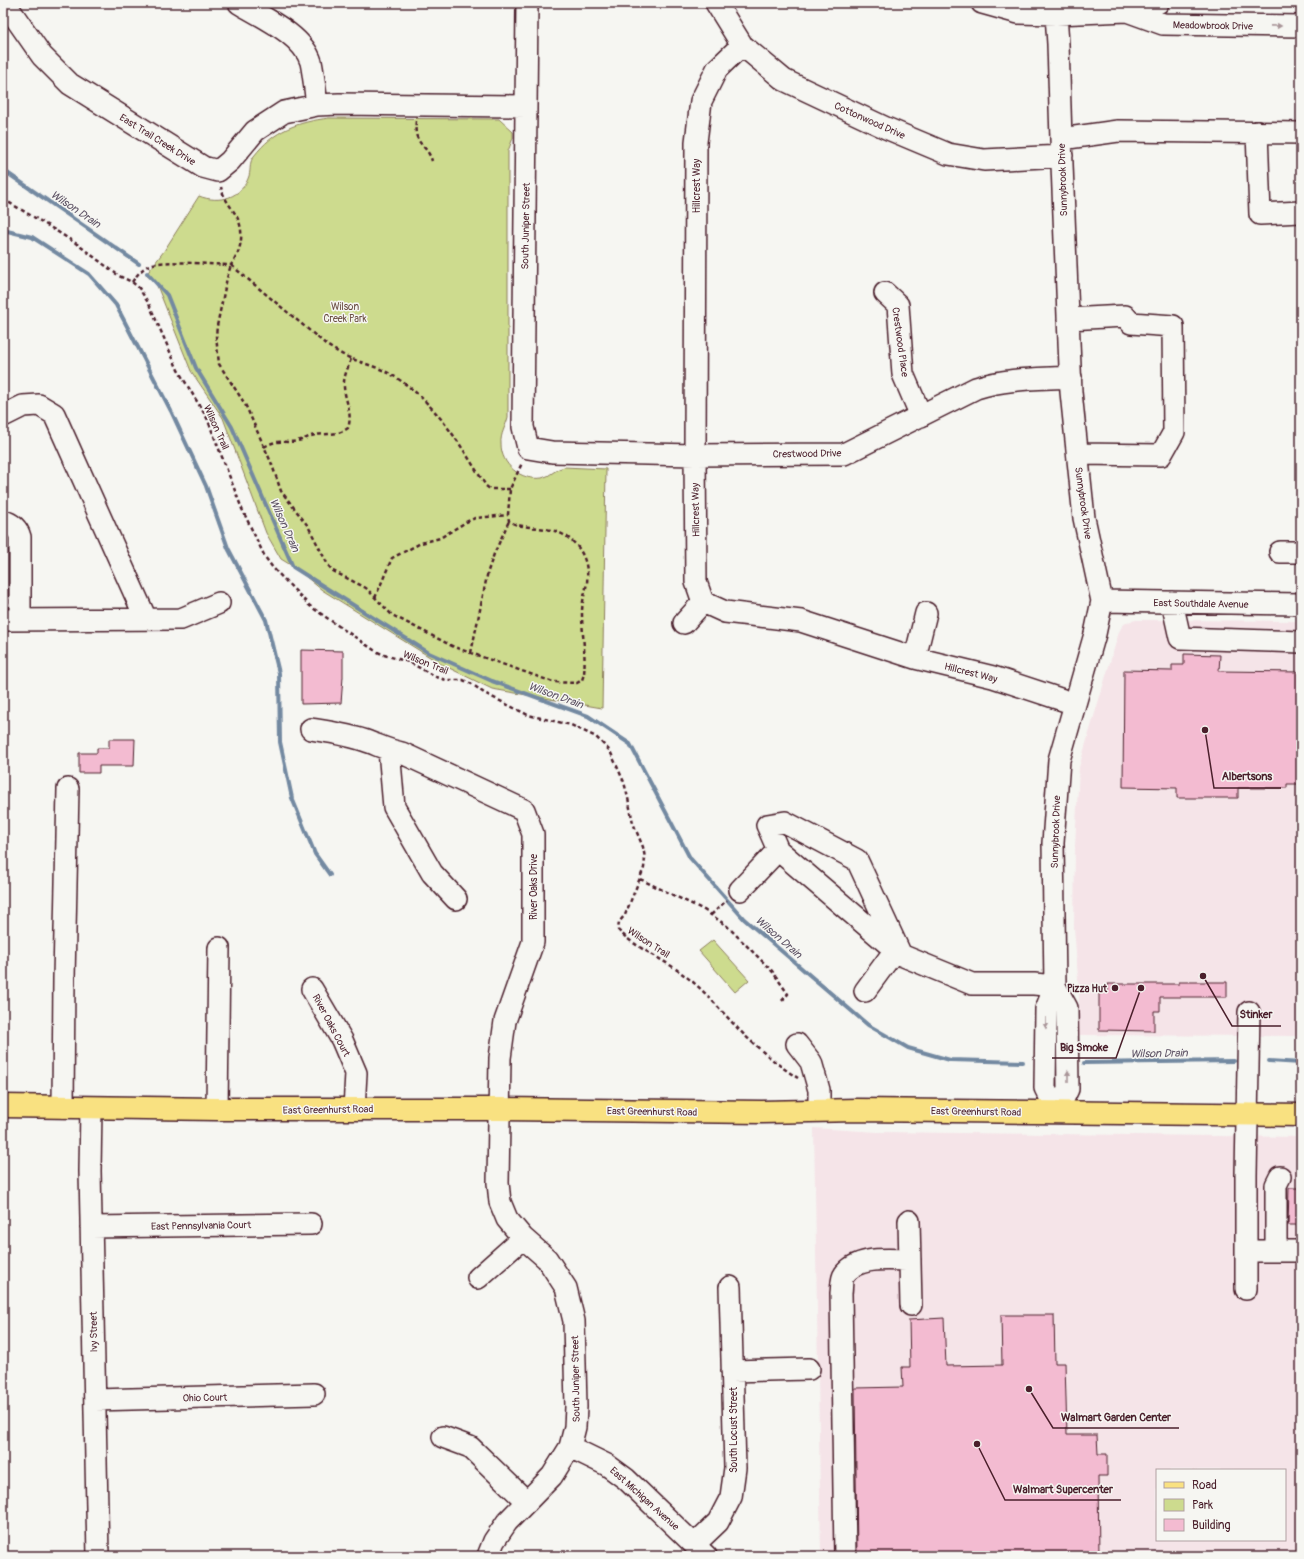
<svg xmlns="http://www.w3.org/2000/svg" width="1304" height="1559" viewBox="0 0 1304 1559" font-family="Pangolin,sans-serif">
	<rect width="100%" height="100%" fill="#f6f6f2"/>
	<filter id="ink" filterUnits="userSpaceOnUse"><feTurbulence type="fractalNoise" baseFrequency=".025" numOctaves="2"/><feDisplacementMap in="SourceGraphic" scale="8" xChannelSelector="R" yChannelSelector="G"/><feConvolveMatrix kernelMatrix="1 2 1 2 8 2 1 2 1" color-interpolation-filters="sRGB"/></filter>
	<g filter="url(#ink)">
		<path fill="#f5e4e8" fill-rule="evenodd" d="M1136 620 1301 621V1036L1079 1035V991L1074 927 1075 846 1079 767 1119 632 1122 626 1127 622Z
			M814 1128 878 1132 1301 1137V1556H821ZM1157 1470H1285V1540H1157Z"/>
		<path fill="#cddb8e" stroke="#8c7d5c" d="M329 118 499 119 513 132V138L508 151V417C506 426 500 434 501 444 501 465 521 481 542 478 551 476 555 469 564 467L606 469 602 708 492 689 441 664 322 590 294 567 281 559 266 533 223 418 191 371 156 283 146 275 164 251 199 196C219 204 242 198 249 176 251 169 249 162 254 156 274 130 298 122 329 118Z
			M713 940 749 980 735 992 699 951Z"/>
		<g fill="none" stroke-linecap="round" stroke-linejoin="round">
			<path stroke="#7389a1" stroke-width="4" d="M3 170 139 264
				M3 230 32 237 89 274 116 305 171 411 206 486 228 548 266 620 279 673 280 742 292 798 315 854 330 875
				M147 273 167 295 196 368 232 427 293 567 429 653 492 681 588 716 630 744 690 858 744 919 868 1025 908 1048 950 1060 1023 1062
				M1269 1061 1301 1063
				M1084 1063 1234 1061"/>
		</g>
		<path fill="#f3bbd1" stroke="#4a1f2b" d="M301 650 343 651V677L341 703 301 704Z
			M1184 654 1220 655 1219 671 1301 672V784H1287V788H1238V798H1177V788L1123 787 1124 670 1172 671V665H1184Z
			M109 739H135L134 766H99V773H79V753H97V748H109Z
			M1179 982H1227V997H1160V1011H1154V1031L1099 1030V991H1108V984H1179Z
			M1289 1188H1301V1225H1288Z
			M1001 1315H1054L1055 1363H1065L1067 1435H1097L1098 1454H1107V1476H1098L1099 1556H857L855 1388 903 1387 902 1367H910L909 1320 944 1318 946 1366 1002 1365Z"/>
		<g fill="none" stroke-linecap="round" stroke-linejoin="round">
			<defs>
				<path id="minor" d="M5 3 42 56 70 84 203 167 218 171 230 161 255 131 284 112 317 105 339 104 526 106
					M239 3C262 17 303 35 311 62 314 76 315 91 317 105
					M527 3 523 427 528 448 552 452 695 455 844 454 976 388C1007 378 1039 379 1071 377
					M716 3 742 45 784 80 886 128 948 154 984 160 1062 156
					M982 3 1018 13 1056 14 1127 11 1158 3
					M1127 11 1163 24 1301 26
					M1056 14 1058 44 1061 139 1071 392 1084 518 1102 601 1095 634 1059 760 1053 843 1055 986 1046 1009 1045 1088 1057 1112
					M742 45 717 69 701 101 696 142 695 455 696 582 703 602 725 612 801 621 915 658 993 677 1075 704
					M1257 132 1260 214 1301 212
					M1061 139 1118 131 1301 133
					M885 293 898 305 903 374 921 416
					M1068 319 1125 316 1131 323 1173 326 1174 432 1161 455 1078 454
					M3 416 23 406 39 405 54 414 146 619
					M3 521C12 523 18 529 20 537V620
					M1280 552H1301
					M1102 601 1301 604
					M1172 602 1180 638 1301 642
					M3 620 181 619 219 603
					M684 623 703 602
					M915 658 926 613
					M311 729C330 732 351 735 369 742 380 746 390 751 402 753L507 802 524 810 533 834V942L505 1021 500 1058 498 1183 500 1202 507 1219 523 1238 547 1259 566 1288 574 1321 576 1407 575 1427 570 1447 552 1476 507 1522 494 1541 488 1556
					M389 750 394 807 432 873 456 899
					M740 890 778 850
					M901 955 857 860 785 822 767 825 778 850 901 955 972 984H1034L1055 986
					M1055 986 1067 1008 1068 1089 1057 1112
					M312 989 342 1040 356 1073 354 1109
					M865 991 895 950
					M797 1044 811 1062 819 1090V1110
					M63 1107 64 978 68 789
					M91 1108 90 1171 98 1556
					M217 1109 219 948
					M909 1221 911 1305
					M91 1227 311 1224
					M1246 1251H1276V1185L1280 1177
					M1276 1251H1301
					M478 1278 523 1238
					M1246 1289V1175L1249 1012
					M732 1371 809 1369
					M95 1400 314 1394
					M443 1437 470 1447 527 1502
					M570 1447 607 1465 626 1479 706 1556
					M695 1544 718 1522 731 1497 735 1468 730 1287
					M845 1556 841 1293C842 1288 841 1279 844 1275 858 1255 889 1260 910 1260"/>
				<path id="major" d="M3 1106 217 1109H499L762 1112 857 1110 1301 1115"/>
			</defs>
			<use href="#minor" stroke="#4a1f2b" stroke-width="24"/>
			<use href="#major" stroke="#4a1f2b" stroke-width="25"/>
			<path stroke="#4a1f2b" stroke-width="2.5" stroke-dasharray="4 3" stroke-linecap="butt" d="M416 121C413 146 426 142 432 161
				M3 199 42 222 77 244 119 276 132 282 139 288 149 304 178 370 207 418 242 509 265 557 273 568 310 606 340 627 374 650 384 655 409 662 436 677 446 680H463L472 684 484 693 528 715 571 725 596 737 610 751 624 782 628 798 633 823 643 847 645 858 644 868 625 915 619 922 618 930C635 948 664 959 684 975 710 994 728 1021 752 1042 766 1055 782 1068 798 1078
				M132 282C137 275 142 268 150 265 163 259 214 265 231 265 241 252 245 232 237 217 231 206 224 200 221 187
				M264 447C279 438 283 444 297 441 304 440 309 436 315 435 327 433 338 436 348 428 353 413 345 401 344 387 343 377 348 368 351 359
				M510 489H490L486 486C460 444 435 401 392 375 379 367 364 364 350 358 342 355 335 350 328 346L231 265 227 278 217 326 216 336 219 364 245 404 271 462 281 491 308 526 328 565 333 571 366 588 392 615 454 647 553 682 577 683 582 680 584 674C586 654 582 634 582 613 582 602 585 593 587 583 589 562 581 544 562 534 545 525 522 530 509 521L508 515 510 489 522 463
				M375 598 392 558 421 543 440 538 466 522 475 518 508 515
				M471 653 488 571 494 554 509 521
				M640 879 704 910 727 926 772 971 788 994 781 1002
				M711 915 727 900"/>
			<use href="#minor" stroke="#f6f6f2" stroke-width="21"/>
			<use href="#major" stroke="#f9e181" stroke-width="22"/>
		</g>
		<defs><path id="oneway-solid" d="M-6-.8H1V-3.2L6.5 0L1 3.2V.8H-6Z"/></defs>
		<g fill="#a99598">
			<use href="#oneway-solid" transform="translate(1276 26) rotate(1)"/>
			<use href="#oneway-solid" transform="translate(1046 1023) rotate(91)"/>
			<use href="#oneway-solid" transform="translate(1068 1076) rotate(-90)"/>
		</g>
	</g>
	<circle fill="#4a1f2b" stroke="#f6f6f2" stroke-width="1.5" cx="1115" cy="988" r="4"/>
	<g text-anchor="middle" stroke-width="3" stroke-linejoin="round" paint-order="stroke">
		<g font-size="10" fill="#4a1f2b" stroke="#f6f6f2">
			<text transform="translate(1213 25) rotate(1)" y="4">Meadowbrook Drive</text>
			<text transform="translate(870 120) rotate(24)" y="4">Cottonwood Drive</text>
			<text transform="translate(158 139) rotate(32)" y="4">East Trail Creek Drive</text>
			<text transform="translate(1062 180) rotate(-92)" y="4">Sunnybrook Drive</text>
			<text transform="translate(696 186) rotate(-90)" y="4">Hillcrest Way</text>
			<text transform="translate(525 226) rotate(-89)" y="4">South Juniper Street</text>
			<text transform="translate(901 342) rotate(82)" y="4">Crestwood Place</text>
			<text transform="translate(217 427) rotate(66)" y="4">Wilson Trail</text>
			<text transform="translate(807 453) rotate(-1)" y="4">Crestwood Drive</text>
			<text transform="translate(1084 503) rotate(82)" y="4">Sunnybrook Drive</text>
			<text transform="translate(695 510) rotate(-91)" y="4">Hillcrest Way</text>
			<text transform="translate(1201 603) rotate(1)" y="4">East Southdale Avenue</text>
			<text transform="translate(426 662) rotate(22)" y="4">Wilson Trail</text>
			<text transform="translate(971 672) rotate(14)" y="4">Hillcrest Way</text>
			<text transform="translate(1055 832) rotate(-88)" y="4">Sunnybrook Drive</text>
			<text transform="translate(533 887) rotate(-90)" y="4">River Oaks Drive</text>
			<text transform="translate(649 942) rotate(33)" y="4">Wilson Trail</text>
			<text transform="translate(332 1025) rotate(62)" y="4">River Oaks Court</text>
			<text transform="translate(328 1109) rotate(-1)" y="4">East Greenhurst Road</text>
			<text transform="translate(652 1111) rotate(1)" y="4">East Greenhurst Road</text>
			<text transform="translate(976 1111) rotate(1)" y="4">East Greenhurst Road</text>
			<text transform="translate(201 1225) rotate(-1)" y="4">East Pennsylvania Court</text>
			<text transform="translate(93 1332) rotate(-91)" y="4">Ivy Street</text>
			<text transform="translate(575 1379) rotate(-91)" y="4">South Juniper Street</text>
			<text transform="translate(205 1397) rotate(-1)" y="4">Ohio Court</text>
			<text transform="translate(733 1430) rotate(-90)" y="4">South Locust Street</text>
			<text transform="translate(645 1498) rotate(42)" y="4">East Michigan Avenue</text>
		</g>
		<g font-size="10" fill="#6b4e44" stroke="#f6f6f2">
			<text x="345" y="310">Wilson<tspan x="345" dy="12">Creek Park</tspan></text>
		</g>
		<g font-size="10" font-weight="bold" fill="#4a1f2b" stroke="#f6f6f2" text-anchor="end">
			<text x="1107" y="992">Pizza Hut</text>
		</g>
		<g font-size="11" font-style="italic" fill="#5f5466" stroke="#f6f6f2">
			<text transform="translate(76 209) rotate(34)" y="4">Wilson Drain</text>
			<text transform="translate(285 525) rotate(66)" y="4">Wilson Drain</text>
			<text transform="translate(556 695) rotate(20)" y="4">Wilson Drain</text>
			<text transform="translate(779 937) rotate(41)" y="4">Wilson Drain</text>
			<text transform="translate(1159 1053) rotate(-1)" y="4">Wilson Drain</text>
		</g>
	</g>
	<path fill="none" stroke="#4a1f2b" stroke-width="1.5" d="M1205 730L1214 788H1281M1203 976L1232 1026H1281M1141 988L1116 1058H1052M1029 1389L1053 1428H1179M977 1444L1005 1500H1121"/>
	<g fill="#4a1f2b" stroke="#f6f6f2" stroke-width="1.5">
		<circle cx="1205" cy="730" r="4"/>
		<circle cx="1203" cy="976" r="4"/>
		<circle cx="1141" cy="988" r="4"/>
		<circle cx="1029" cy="1389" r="4"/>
		<circle cx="977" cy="1444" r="4"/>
	</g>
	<g font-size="11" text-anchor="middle" font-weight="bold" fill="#4a1f2b" stroke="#f6f6f2" stroke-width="3" stroke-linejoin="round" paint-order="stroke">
		<text x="1247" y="780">Albertsons</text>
		<text x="1256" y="1018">Stinker</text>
		<text x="1084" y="1051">Big Smoke</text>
		<text x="1116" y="1421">Walmart Garden Center</text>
		<text x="1063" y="1493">Walmart Supercenter</text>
	</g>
	<rect width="1304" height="1559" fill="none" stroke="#f6f6f2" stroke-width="16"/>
	<rect x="8" y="8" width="1288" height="1543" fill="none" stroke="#4a1f2b" stroke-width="1.5" filter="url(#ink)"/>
	<rect x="1156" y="1469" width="130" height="72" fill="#f6f6f2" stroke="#b1a0a2"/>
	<rect x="1164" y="1482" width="20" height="6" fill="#f9e181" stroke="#b1a0a2"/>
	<text x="1192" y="1489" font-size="12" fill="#4a1f2b">Road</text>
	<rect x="1164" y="1499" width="20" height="12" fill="#cddb8e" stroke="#b1a0a2"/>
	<text x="1192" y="1509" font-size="12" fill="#4a1f2b">Park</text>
	<rect x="1164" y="1519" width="20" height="12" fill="#f3bbd1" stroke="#b1a0a2"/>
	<text x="1192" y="1529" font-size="12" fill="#4a1f2b">Building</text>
</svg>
